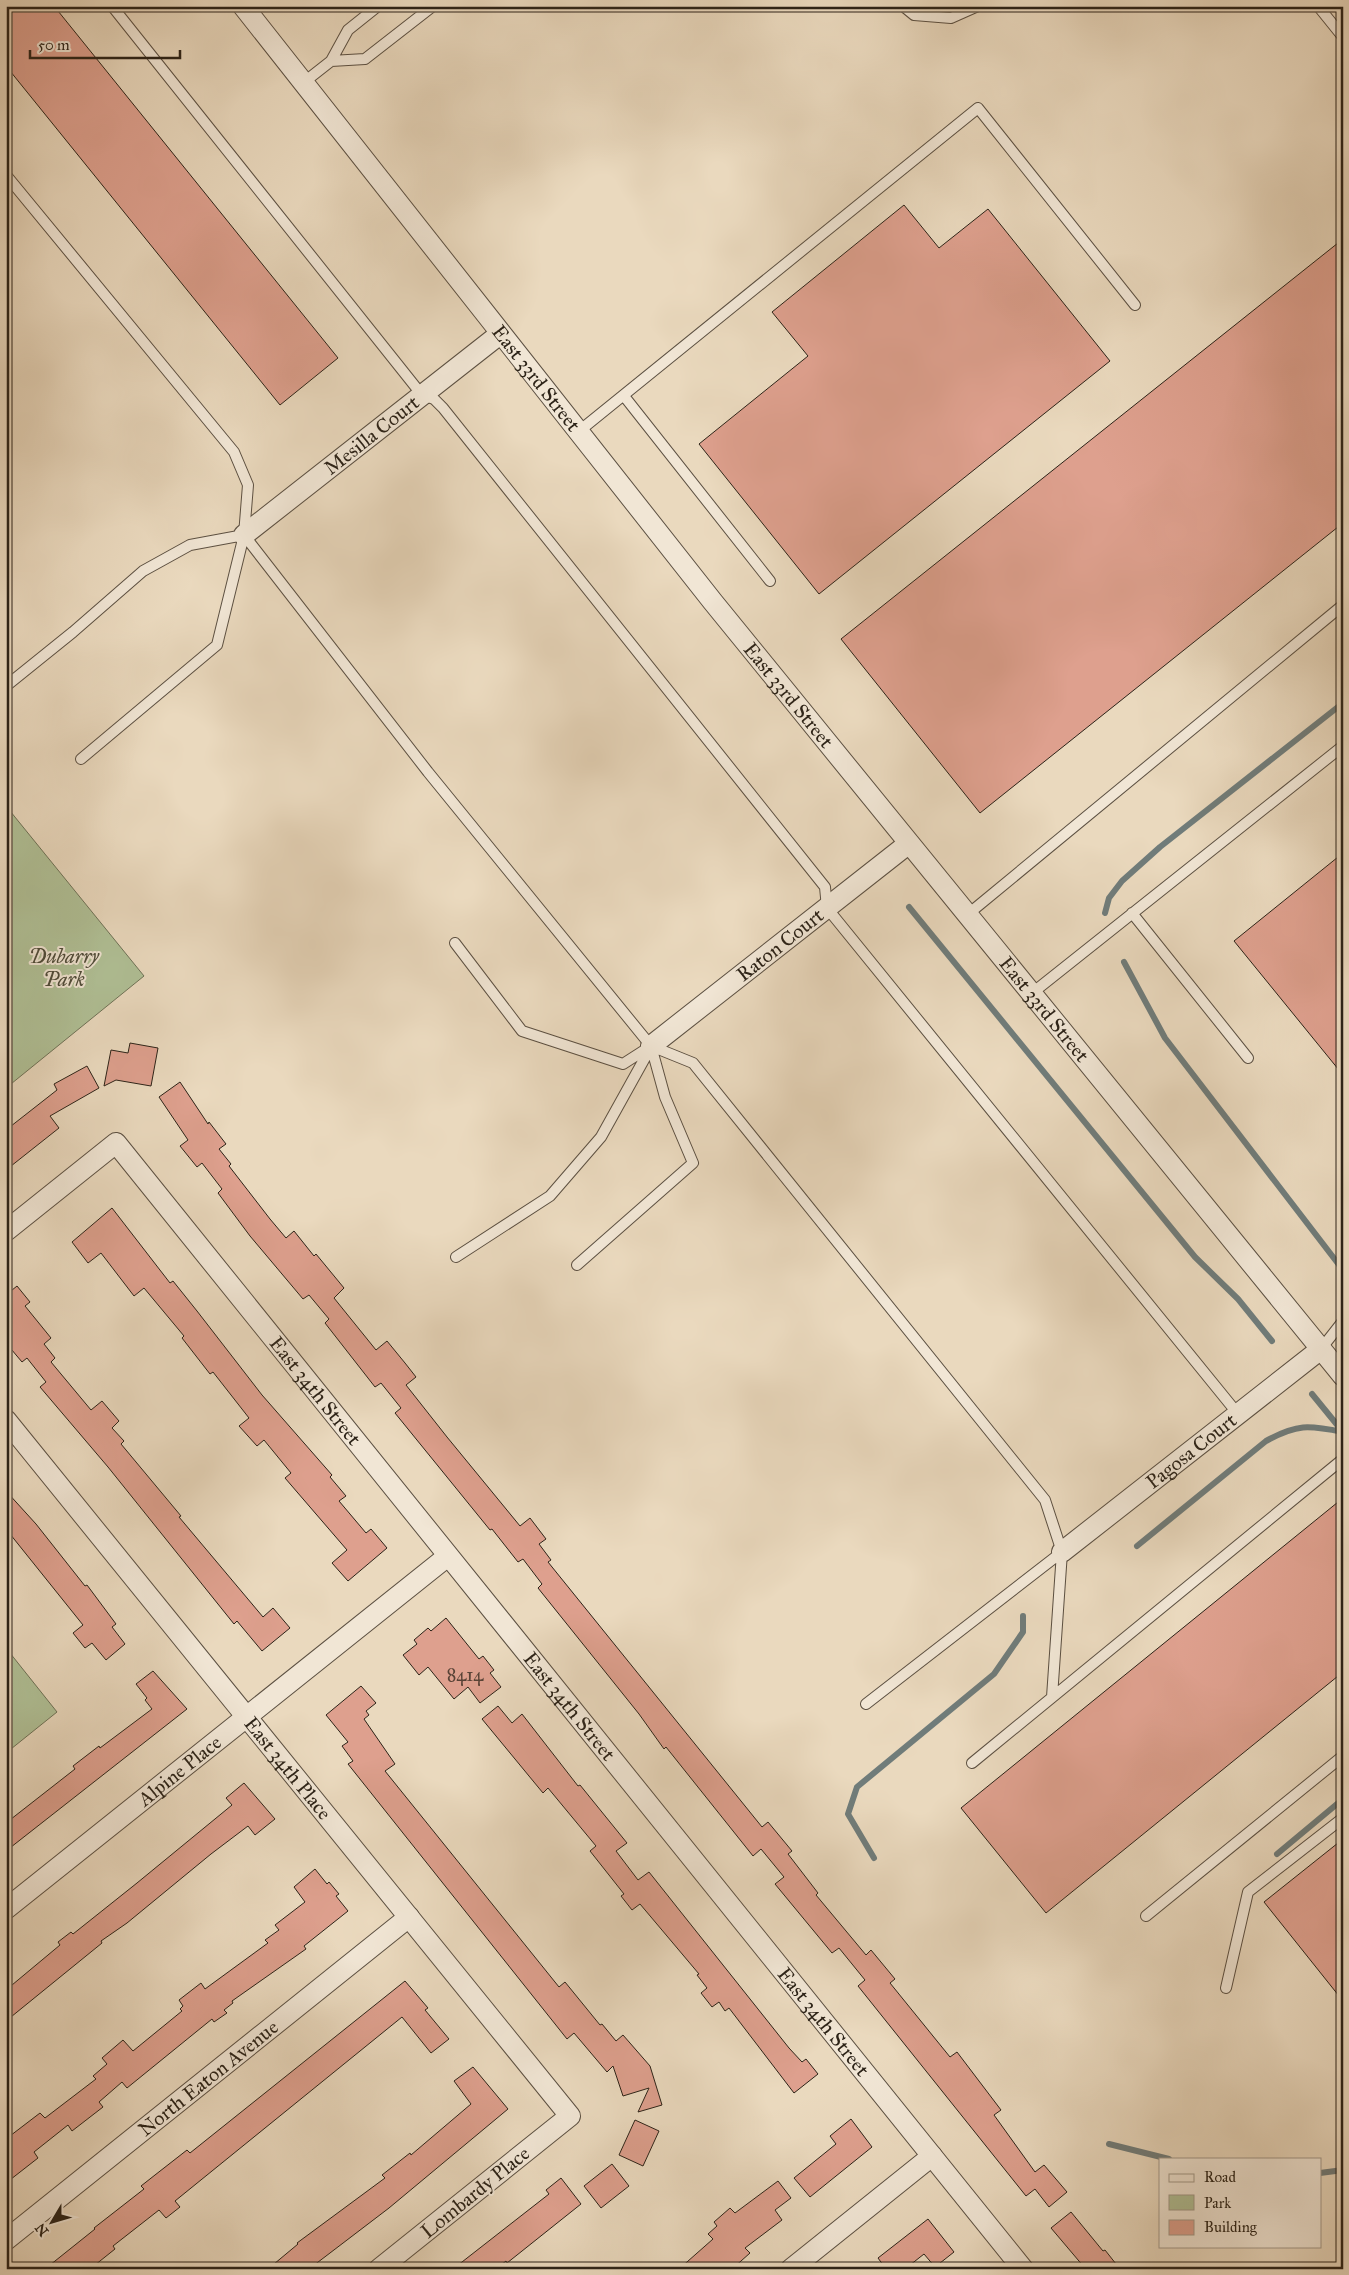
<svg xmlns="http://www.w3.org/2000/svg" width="1349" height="2275" viewBox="0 0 1349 2275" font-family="'IM FELL Great Primer',serif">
	<rect width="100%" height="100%" fill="#ead9be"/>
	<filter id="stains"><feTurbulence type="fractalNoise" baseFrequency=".004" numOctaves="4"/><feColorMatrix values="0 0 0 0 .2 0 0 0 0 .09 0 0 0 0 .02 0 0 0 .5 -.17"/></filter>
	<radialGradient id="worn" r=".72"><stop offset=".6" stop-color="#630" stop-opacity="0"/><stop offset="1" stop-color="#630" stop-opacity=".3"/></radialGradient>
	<path fill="#b0c096" stroke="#6e7257" d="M6 806 144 976 6 1088Z
		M6 1648 57 1712 6 1753Z"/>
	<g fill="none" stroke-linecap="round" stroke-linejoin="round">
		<path stroke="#707c7a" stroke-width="6" d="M909 907 1195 1257 1238 1299 1272 1341
			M1105 913 1109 898 1122 881 1160 847 1343 703
			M1124 962 1165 1038 1343 1270
			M1312 1394 1343 1432
			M1137 1546 1266 1441C1297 1424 1308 1425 1343 1432
			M1277 1854 1343 1799
			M874 1858 848 1814 857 1787 994 1674 1023 1632V1616
			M1109 2144 1169 2159
			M1320 2173 1343 2170"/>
	</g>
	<path fill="#dea08e" stroke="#2c2318" d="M6 6H54L338 358 280 405 6 66Z
		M904 205 939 248 988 209 1110 361 819 594 699 444 808 356 772 312Z
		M1343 239V523L980 813 841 639Z
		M1343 853V1075L1234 941Z
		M130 1043 158 1048 151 1086 116 1080 104 1086 111 1050 128 1053Z
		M87 1066 99 1088 50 1116 59 1128 6 1170V1130L57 1090 54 1084Z
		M180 1082 208 1124 209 1122 226 1144 219 1149 231 1164 229 1166 270 1219 286 1238 294 1231 314 1256 316 1254 344 1288 334 1298 376 1350 387 1341 405 1363 416 1377 406 1385 447 1437 520 1526 530 1518 546 1539 539 1544 551 1560 548 1562 762 1827 768 1822 792 1851 788 1854 818 1893 816 1895 866 1955 871 1950 895 1979 890 1983 950 2057 957 2052 1001 2110 994 2115 1035 2172 1044 2165 1067 2192 1049 2207 1035 2189 1026 2196 858 1986 865 1980 839 1948 832 1953 775 1884 784 1877 761 1849 753 1856 666 1747 664 1749 639 1714 538 1588 542 1584 523 1559 518 1562 492 1529 490 1530 395 1413 401 1408 381 1383 375 1387 325 1323 329 1319 309 1295 303 1299 250 1236 218 1193 222 1189 202 1163 197 1167 180 1146 188 1140 159 1097Z
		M112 1208 170 1283 173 1281 197 1311 262 1395 332 1475 330 1477 346 1496 339 1501 366 1533 371 1529 387 1548 348 1581 332 1563 347 1550 285 1478 291 1473 264 1440 257 1446 239 1426 249 1418 213 1372 210 1374 182 1338 184 1336 144 1288 134 1296 101 1253 88 1263 72 1242Z
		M17 1286 30 1302 25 1306 51 1338 44 1344 55 1358 51 1362 91 1410 102 1401 119 1421 112 1428 124 1441 121 1444 181 1516 179 1517 263 1617 273 1608 290 1628 262 1651 237 1621 234 1624 108 1467 40 1387 46 1382 27 1358 22 1362 6 1343V1295Z
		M6 1491 36 1524 85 1586 87 1585 116 1624 112 1627 125 1644 106 1660 92 1643 85 1648 73 1633 83 1625 6 1529Z
		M1343 1498V1672L1046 1913 961 1808Z
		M446 1618 479 1659 483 1656 494 1670 490 1673 501 1687 480 1703 468 1687 454 1699 428 1667 419 1675 403 1655 417 1644 414 1640 428 1628 431 1631Z
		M153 1671 187 1709 6 1851V1823L75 1769 73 1766 99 1746 100 1748 152 1709 145 1700 147 1698 136 1684Z
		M361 1686 376 1703 366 1711 369 1715 364 1719 395 1764 385 1771 559 1987 565 1982 600 2025 602 2024 616 2041 623 2035 650 2066 662 2105 638 2112 649 2088 623 2096 613 2066 607 2072 574 2033 567 2039 348 1764 353 1761 342 1746 348 1742 326 1715Z
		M498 1706 512 1723 522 1714 578 1786 580 1785 627 1843 616 1851 638 1880 649 1872 789 2048 802 2062 806 2059 818 2074 794 2093 729 2008 725 2011 719 2002 712 2007 701 1993 707 1988 697 1975 699 1974 640 1904 632 1910 621 1896 624 1894 590 1851 596 1846 548 1788 543 1793 482 1719Z
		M244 1783 275 1819 255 1835 248 1826 211 1854 127 1923 101 1941 102 1943 6 2021V1990L60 1945 58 1942 71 1932 73 1934 137 1883 232 1805 226 1798Z
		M1343 1839V2001L1264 1902Z
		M315 1869 327 1884 329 1882 339 1894 336 1896 348 1911 304 1946 306 1949 232 2001 233 2003 224 2010 227 2013 214 2022 212 2019 127 2088 122 2082 99 2102 103 2107 72 2131 68 2125 34 2152 38 2158 6 2183V2139L40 2113 45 2118 96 2079 93 2076 107 2064 102 2058 123 2040 133 2051 182 2011 180 2009 183 2006 179 2000 201 1983 205 1989 268 1943 265 1940 279 1930 275 1925 305 1902 294 1887Z
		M405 1981 428 2008 425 2010 449 2039 431 2053 402 2017 175 2201 180 2207 166 2218 159 2210 113 2246 115 2249 90 2269H45L95 2229 94 2228 144 2189 141 2186 155 2175 187 2150 190 2153Z
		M473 2067 508 2109 389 2208 309 2269H268L298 2244 297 2243 385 2178 382 2175 410 2153 411 2155 471 2104 454 2081Z
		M851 2119 872 2147 810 2197 794 2178 836 2144 830 2136Z
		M635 2120 659 2131 643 2166 619 2155Z
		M612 2164 629 2186 601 2208 584 2186Z
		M561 2178 581 2204 507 2263 506 2261 496 2269H453L549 2194 546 2190Z
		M778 2181 791 2198 775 2210 782 2220 745 2248 750 2253 732 2269H679L713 2239 708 2234 717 2226 714 2222 730 2208 735 2213Z
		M1071 2212 1103 2251 1105 2250 1120 2269H1082L1084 2267 1051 2228Z
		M928 2219 954 2252 935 2267 924 2254 905 2269H886L878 2258Z"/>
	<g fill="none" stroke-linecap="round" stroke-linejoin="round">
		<defs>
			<path id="service" d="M112 6 422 395 434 399 443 408 825 887 827 908 1238 1414
				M903 6 914 15 951 18 978 6
				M1318 6 1343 37
				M331 61 365 59 433 6
				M303 83 331 61 348 30 378 6
				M6 175 234 452 248 485 244 535 217 645 81 759
				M624 396 770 581
				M578 432 978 108 1135 305
				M244 535 428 772 651 1046 623 1064 522 1031 455 943
				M6 686 73 632 143 571 190 545 244 535
				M1132 913 1248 1058
				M967 915 1343 605
				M1031 994 1343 746
				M651 1046 693 1063 1045 1500 1062 1552 1052 1697
				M456 1257 550 1196 601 1137 651 1047
				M577 1265 693 1163 665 1097 651 1046
				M1321 1349 1343 1321
				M866 1704 1062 1552
				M972 1763 1343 1459
				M1146 1916 1343 1756
				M1226 1988 1248 1892 1343 1818"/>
			<g id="minor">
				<path id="s1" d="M243 6 713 602 1343 1376"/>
				<path id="s2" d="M244 535 500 334"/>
				<path id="s3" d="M651 1046 908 844"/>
				<path id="s4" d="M6 1231 116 1143 1023 2269"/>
				<path id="s5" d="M6 1420 570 2116 379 2269"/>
				<path id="s6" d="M1062 1552 1321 1349"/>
				<path id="s7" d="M6 1909 448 1556"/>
				<path id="s8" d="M6 2240 409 1917"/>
				<path d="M791 2269 932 2156"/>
			</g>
		</defs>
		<use href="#service" stroke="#5c5042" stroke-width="12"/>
		<use href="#minor" stroke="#5c5042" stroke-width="22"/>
		<use href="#service" stroke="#f1e6d5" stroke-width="10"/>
		<use href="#minor" stroke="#f1e6d5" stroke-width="20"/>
	</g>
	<g text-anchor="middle" stroke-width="4" stroke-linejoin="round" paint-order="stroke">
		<g font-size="18" fill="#584236">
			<text x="465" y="1681">8414</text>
		</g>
		<g font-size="20" fill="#2c2318" stroke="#f1e6d5">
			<text dy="7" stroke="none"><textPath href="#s1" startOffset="474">East 33rd Street</textPath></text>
			<text dy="7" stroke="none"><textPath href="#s2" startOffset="162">Mesilla Court</textPath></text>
			<text dy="7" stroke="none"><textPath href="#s1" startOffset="879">East 33rd Street</textPath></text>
			<text dy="7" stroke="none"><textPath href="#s3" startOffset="164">Raton Court</textPath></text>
			<text dy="7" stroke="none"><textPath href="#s1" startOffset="1284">East 33rd Street</textPath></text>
			<text dy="7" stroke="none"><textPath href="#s4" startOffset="459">East 34th Street</textPath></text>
			<text dy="7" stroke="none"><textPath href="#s6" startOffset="164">Pagosa Court</textPath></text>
			<text dy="7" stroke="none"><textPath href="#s4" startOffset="864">East 34th Street</textPath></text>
			<text dy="7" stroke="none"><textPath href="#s5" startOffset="448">East 34th Place</textPath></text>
			<text dy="7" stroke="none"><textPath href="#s7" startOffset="222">Alpine Place</textPath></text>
			<text dy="7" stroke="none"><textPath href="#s4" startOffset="1269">East 34th Street</textPath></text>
			<text dy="7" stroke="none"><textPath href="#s8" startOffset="259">North Eaton Avenue</textPath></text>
			<text transform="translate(475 2192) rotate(-39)" y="7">Lombardy Place</text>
		</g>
		<g font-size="20" font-style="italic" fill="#4d4a38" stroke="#f1e6d5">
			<text x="64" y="963">Dubarry<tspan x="64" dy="23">Park</tspan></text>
		</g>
	</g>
	<rect width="1349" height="2275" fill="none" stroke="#ead9be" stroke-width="25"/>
	<rect x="8" y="8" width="1334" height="2260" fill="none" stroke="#2c2318" stroke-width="2.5"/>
	<rect x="12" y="12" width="1324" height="2250" fill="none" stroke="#2c2318"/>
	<rect x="1159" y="2158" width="162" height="90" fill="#f1e6d5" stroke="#a29889"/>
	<rect x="1169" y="2174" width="25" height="8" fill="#f1e6d5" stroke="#a29889"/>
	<text x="1204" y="2182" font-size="15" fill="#2c2318">Road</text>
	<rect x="1169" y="2195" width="25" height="15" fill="#b0c096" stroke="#a29889"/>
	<text x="1204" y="2208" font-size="15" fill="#2c2318">Park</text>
	<rect x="1169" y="2220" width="25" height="15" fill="#dea08e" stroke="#a29889"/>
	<text x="1204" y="2232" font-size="15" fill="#2c2318">Building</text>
	<g transform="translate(52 2222) rotate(232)" stroke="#f1e6d5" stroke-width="4" paint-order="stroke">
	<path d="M0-4L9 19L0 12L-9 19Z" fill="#2c2318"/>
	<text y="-8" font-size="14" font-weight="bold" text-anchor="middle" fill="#2c2318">N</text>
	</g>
	<path d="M30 50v8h150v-8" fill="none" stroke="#2c2318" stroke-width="2.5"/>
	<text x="38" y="50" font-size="15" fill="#2c2318" stroke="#f1e6d5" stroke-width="4" paint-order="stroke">50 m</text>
	<rect width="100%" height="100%" filter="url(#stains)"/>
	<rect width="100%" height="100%" fill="url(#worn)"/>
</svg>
